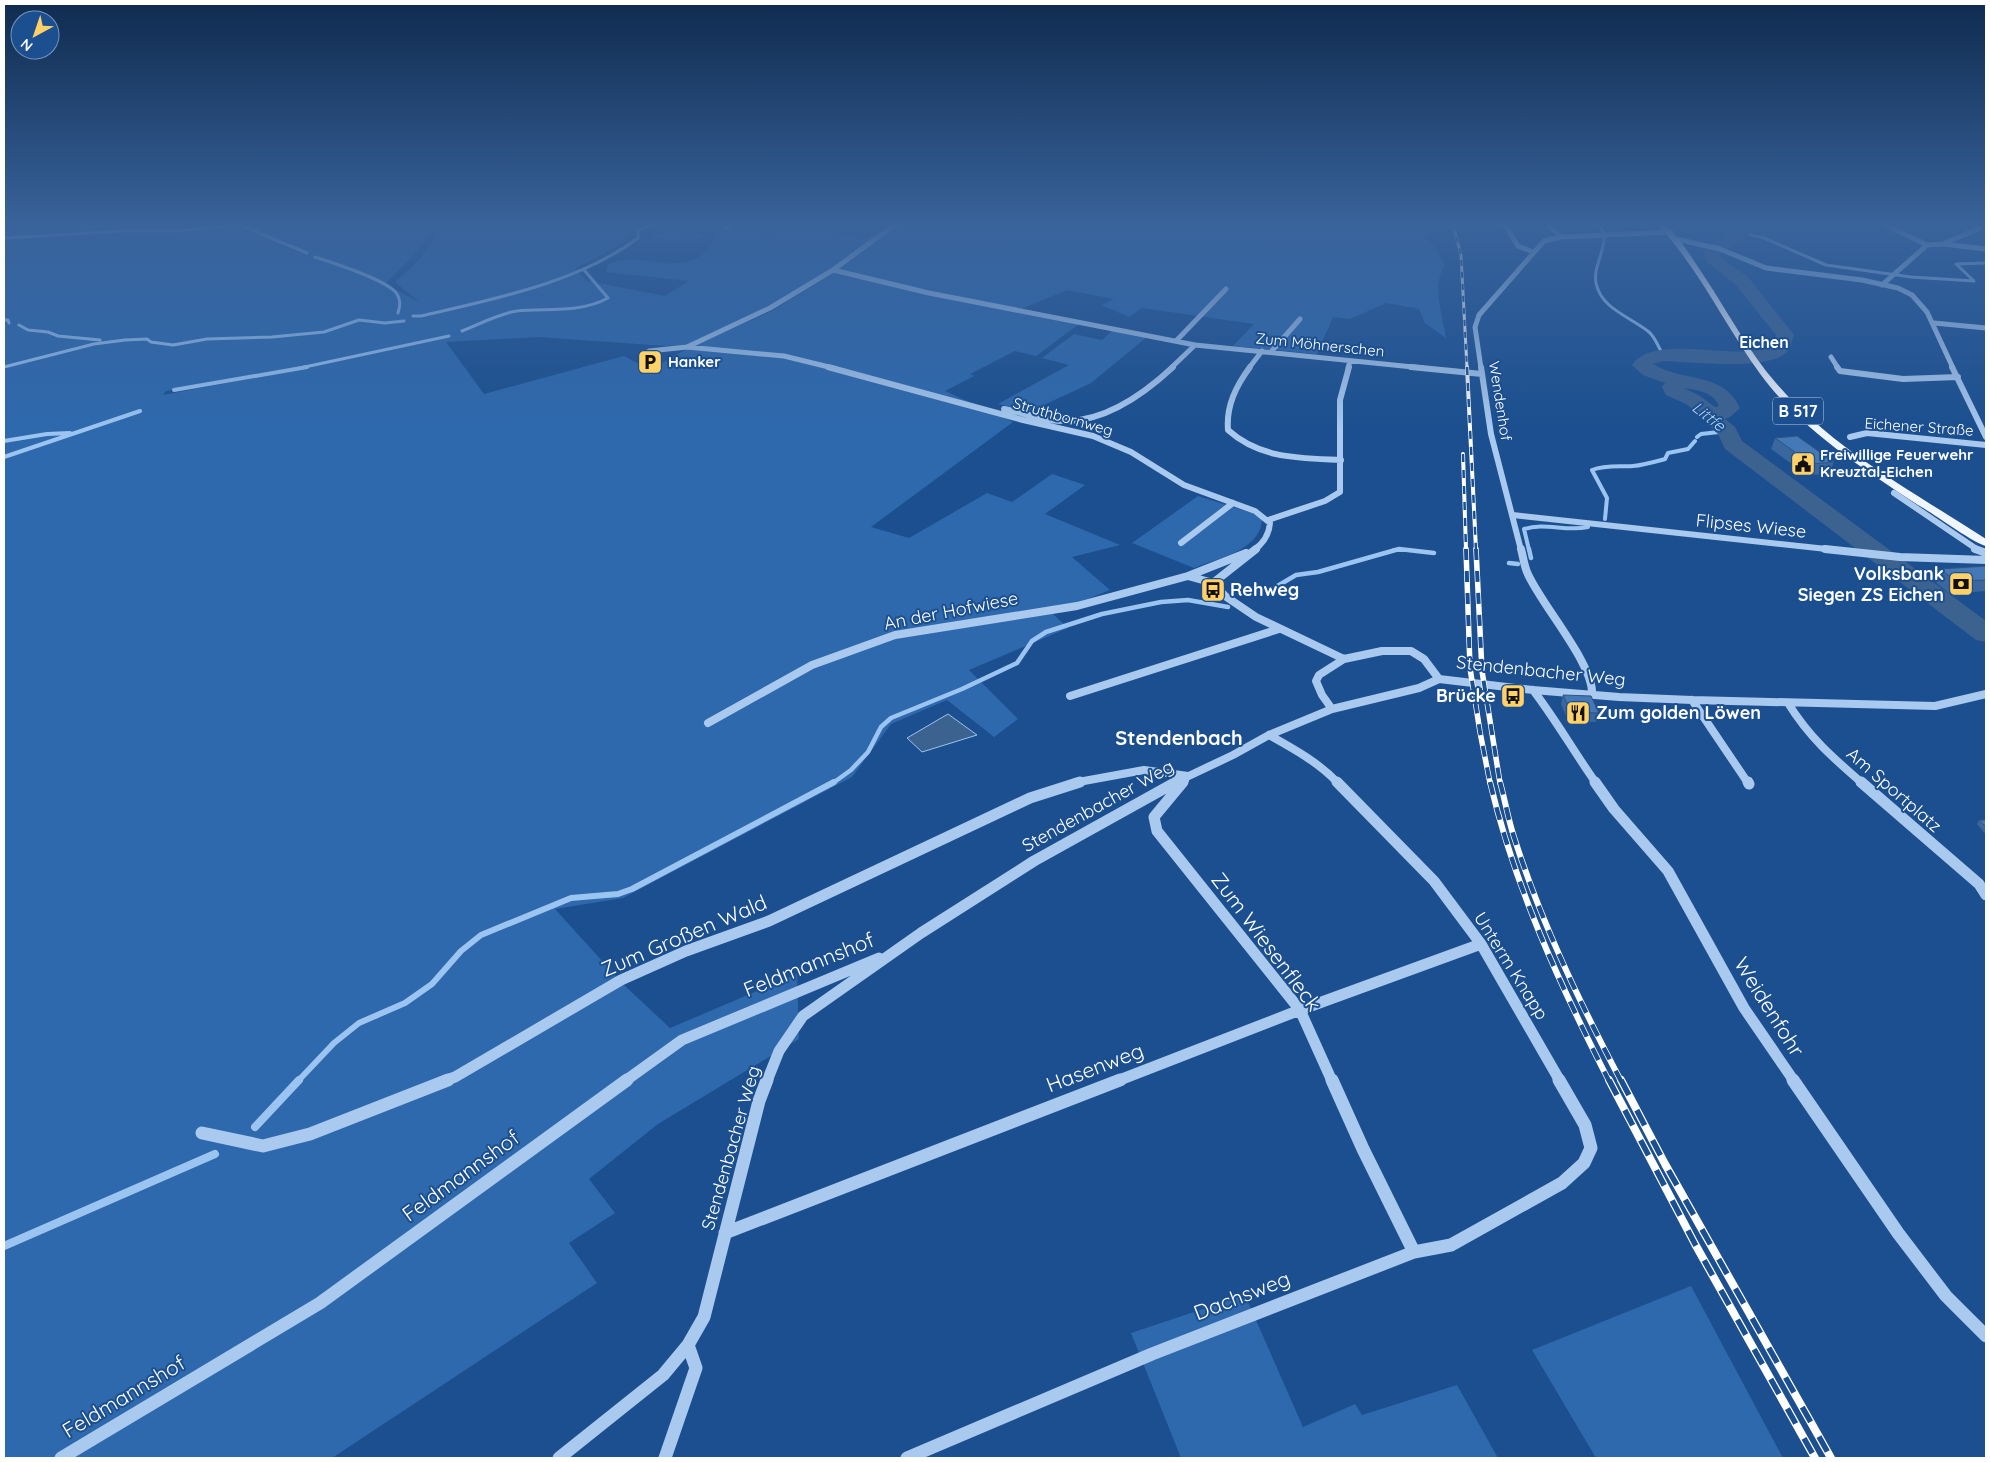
<svg xmlns="http://www.w3.org/2000/svg" width="1990" height="1462" viewBox="0 0 1990 1462" font-family="Quicksand,sans-serif">
	<rect width="100%" height="100%" fill="#1b4f8f"/>
	<path fill="#2e69ad" fill-rule="evenodd" d="M4 225H437L410 259 385 284 419 302 395 282 419 260 444 225H641C632 228 630 234 623 240 610 254 590 259 575 269L587 281 665 296 689 281 606 272 608 264C642 249 701 285 714 235L730 229 771 234 789 225H803L862 239 905 225H1432L1424 238 1435 246 1445 266C1431 283 1443 318 1446 338L1425 323 1419 309 1386 303 1350 319 1333 317 1317 354 1233 346 1254 324 1142 308 1129 317 1102 305 1114 299 1067 290 1021 309 829 270 765 308 686 345 666 346 538 337 446 342 484 394 624 356 650 370 683 351 774 310 833 273 1079 324 1036 356 1015 351 970 374 974 376 945 391 1013 422 871 527 909 538 987 493 1012 502 1052 474 1085 485 1045 514 1120 545 1072 557 1110 590 1052 613 1068 628 969 670 1018 719 994 737 947 700 891 724 852 777 623 898 555 909 624 985 670 1028 797 974 799 1039 658 1124 589 1179 615 1213 569 1243 597 1283 332 1458H4ZM252 375 253 378 163 395 166 391Z
		M662 231 707 235 695 242 650 238Z
		M1113 330 1148 336 1091 383 1031 411 998 404 1069 365 1042 358 1074 334 1102 340Z
		M1198 496 1252 513 1262 520C1260 551 1217 558 1194 568L1132 543Z
		M1691 1286 1783 1458H1596L1532 1350Z
		M1245 1295 1303 1427 1355 1404 1362 1415 1457 1385 1498 1458H1181L1131 1333Z"/>
	<path fill="#3c6290" stroke="#9cc4f0" d="M948 714 977 735 922 752 907 738Z"/>
	<g fill="none" stroke-linecap="round" stroke-linejoin="round">
		<path stroke="#9cc4f0" stroke-width="3" d="M240 225 307 253
			M1600 225 1603 232
			M1743 233 1764 238 1826 265 1911 277 1974 281 1956 264 1986 263
			M4 238 124 231H178L235 225
			M1604 238C1604 253 1593 268 1596 283 1601 309 1631 317 1649 332 1655 337 1659 348 1663 355
			M315 257C333 263 388 280 397 294 401 300 400 307 398 313
			M413 316H421C493 299 578 283 638 238V231L649 226
			M4 320H8L9 323
			M19 325 28 330 48 332 58 336 100 340
			M462 331C478 325 500 313 517 311 547 308 581 313 608 298L584 270
			M4 367 94 344 125 340 147 339 151 342 173 345 207 339 272 337 324 332 359 320 385 323 404 321
			M300 368 449 336"/>
		<path stroke="#9cc4f0" stroke-width="4" d="M174 390 307 367
			M1697 437 1701 434 1728 431
			M4 441 47 434 70 433
			M4 457 140 411
			M1605 519 1607 498 1592 470C1605 465 1619 467 1633 466 1644 465 1654 462 1665 459L1668 453 1688 449 1695 441
			M1394 550H1409
			M1529 550 1524 529C1545 522 1566 532 1588 527"/>
		<path stroke="#9cc4f0" stroke-width="4.5" d="M1529 549 1531 558
			M1509 563 1518 564
			M1269 591 1296 575 1318 572 1399 549 1434 553
			M833 783 851 770 868 752 881 727 891 718 962 689 1017 663 1032 641 1046 632 1102 614 1161 602 1188 600 1228 607"/>
		<path stroke="#9cc4f0" stroke-width="6" d="M298 1081 334 1043 359 1023 405 1003 432 984 461 951 481 935 571 898 618 894 632 889 834 782"/>
		<path stroke="#9cc4f0" stroke-width="8" d="M255 1127 299 1080
			M4 1246 215 1154"/>
		<path fill="#3c6290" fill-rule="evenodd" d="M1730 225H1751L1753 228 1748 236 1720 253 1722 259 1747 276 1791 331 1794 335C1792 341 1789 352 1783 355 1761 370 1691 362 1663 361L1653 364C1684 383 1723 371 1740 408L1730 417 1725 419 1735 427 1742 441 1986 621V642L1976 640 1725 449 1718 434 1707 424 1700 415 1686 404 1666 395 1662 387 1665 383 1643 375 1632 365C1655 332 1734 362 1770 347L1776 335 1735 284 1706 261 1704 251 1706 248 1736 230ZM1684 388C1698 390 1713 392 1719 406L1715 407 1700 396Z"/>
		<path stroke="#a9c9ee" stroke-width="5" d="M1505 225 1518 246 1533 252
			M1548 225 1561 237
			M1886 225 1927 245 1943 244 1986 249
			M726 227 732 225
			M1676 239 1720 249 1766 268 1862 280 1898 288 1912 295 1927 312 1953 368
			M1945 243 1980 228
			M833 270 929 293 1195 345 1423 368
			M1882 285 1927 245
			M1934 323 1986 328
			M1176 341 1226 289
			M687 347 784 356 833 368
			M649 351 687 347 770 308 833 270 890 228 898 225
			M1271 352 1300 319
			M1831 357 1838 368
			M1171 368 1195 345
			M1249 368 1262 351
			M1348 368 1350 361
			M1481 368 1475 327 1479 315 1544 241 1561 237 1671 232"/>
		<path stroke="#a9c9ee" stroke-width="6" d="M828 367 1023 420 1093 436 1131 452 1184 485 1255 511 1270 523C1269 535 1264 543 1254 550
			M1250 367C1236 386 1226 406 1228 430 1260 459 1300 458 1341 460
			M1411 367 1482 374
			M1481 367 1491 434 1521 550
			M1837 367 1840 371 1903 379 1958 377
			M1952 367 1986 437
			M1004 409C1025 413 1047 422 1068 421 1108 420 1145 393 1173 367
			M1850 437 1867 433 1986 445
			M1894 493 1978 550
			M1513 515 1836 550
			M1268 520 1325 501 1340 492V400L1349 367
			M1181 543 1233 503"/>
		<path stroke="#a9c9ee" stroke-width="8" d="M1521 549C1523 556 1524 565 1527 572 1539 602 1595 665 1592 695
			M1825 549 1900 557 1986 560
			M1975 549 1986 553
			M1188 576 1246 553
			M1213 583 1256 549
			M1213 583 1225 596 1256 617 1344 659 1382 651H1411L1424 659 1439 679
			M1533 690C1556 720 1574 752 1596 783
			M1070 696 1279 629
			M1692 700 1748 783
			M1788 703C1809 737 1832 757 1862 783
			M1332 709 1322 695 1316 681 1319 675 1344 659
			M708 723 812 665 895 635 1077 606 1188 576 1213 583
			M1269 735C1294 749 1318 762 1338 783
			M1073 783 1144 770 1188 776
			M1174 783 1233 755 1269 735 1332 709 1419 688 1439 679 1533 690 1619 697 1692 700 1935 706 1986 694
			M1182 783 1185 780"/>
		<path stroke="#a9c9ee" stroke-width="11" d="M1183 782 1154 817 1157 831 1300 1010 1332 1081
			M1337 782 1434 881 1481 944 1560 1081
			M1595 782 1614 809 1668 871 1744 1008 1794 1081
			M1748 782 1749 784
			M1861 782 1979 884 1986 895
			M444 1081 455 1077 621 980 686 951 769 921 1030 798 1080 782
			M625 1081 682 1040 879 958
			M767 1081 779 1051 803 1016 921 933 1034 861 1176 782
			M1117 1081 1300 1010 1481 944"/>
		<path stroke="#a9c9ee" stroke-width="13" d="M1332 1080 1363 1149 1414 1252
			M1793 1080 1898 1233 1946 1296 1986 1336
			M202 1133 263 1146 310 1134 448 1080
			M725 1233 1120 1080
			M61 1458 320 1303 627 1080
			M559 1458 663 1375 688 1345 704 1317 759 1101 767 1080
			M665 1458 696 1368 688 1345
			M907 1458 1152 1354 1414 1252 1451 1245 1562 1183 1584 1163 1591 1148 1585 1125 1559 1080"/>
		<path fill="#f0f6ff" fill-rule="evenodd" d="M1658 225H1665C1681 239 1692 258 1704 276 1728 312 1748 351 1776 383 1833 450 1914 492 1986 539V546C1973 543 1933 513 1918 505 1862 468 1802 430 1761 375 1725 326 1700 270 1658 225Z"/>
		<defs>
			<path id="rail-far4" d="M1453 225 1461 255 1467 368"/>
			<path id="rail-far3" d="M1467 367 1476 550
				M1463 454 1466 550"/>
			<path id="rail-far2" d="M1466 549 1470 668 1480 732 1490 783
				M1476 549 1482 671 1500 783"/>
			<path id="rail-far1" d="M1490 782C1515 888 1560 985 1609 1081
				M1500 782C1505 800 1508 819 1514 837 1541 922 1580 1003 1621 1081"/>
			<path id="rail" d="M1609 1080 1695 1244 1815 1458
				M1621 1080 1665 1164 1831 1458"/>
		</defs>
		<use href="#rail-far4" stroke="#fff" stroke-width="3"/>
		<use href="#rail-far3" stroke="#fff" stroke-width="4"/>
		<use href="#rail-far2" stroke="#fff" stroke-width="5.5"/>
		<use href="#rail-far1" stroke="#fff" stroke-width="6"/>
		<use href="#rail" stroke="#fff" stroke-width="8"/>
		<use href="#rail-far4" stroke="#1b4f8f" stroke-width="2" stroke-dasharray="6" stroke-linecap="butt"/>
		<use href="#rail-far3" stroke="#1b4f8f" stroke-width="2.5" stroke-dasharray="8" stroke-linecap="butt"/>
		<use href="#rail-far2" stroke="#1b4f8f" stroke-width="4" stroke-dasharray="11" stroke-linecap="butt"/>
		<use href="#rail-far1" stroke="#1b4f8f" stroke-width="4.5" stroke-dasharray="13" stroke-linecap="butt"/>
		<use href="#rail" stroke="#1b4f8f" stroke-width="5.5" stroke-dasharray="17" stroke-linecap="butt"/>
	</g>
	<path fill="#3a679d" d="M1775 438 1834 462 1829 474 1807 475 1771 449Z
		M1986 566V591L1950 594 1934 581 1940 569Z
		M1563 695 1599 713 1596 722 1568 721 1561 704Z
		M1979 820H1986V835L1977 824Z"/>
	<path fill="#4478b7" stroke="#305480" d="M1797 436 1834 462 1812 464 1775 438Z
		M1986 566V580L1956 581 1940 569Z
		M1563 695 1591 696 1599 713 1571 712Z
		M1979 820H1986V827Z"/>
	<linearGradient id="sky" x2="0" y2="1"><stop stop-color="#0f2b4f"/><stop offset="0.52" stop-color="#39639b"/><stop offset="1" stop-color="#39639b" stop-opacity="0"/></linearGradient>
	<rect width="1990" height="430" fill="url(#sky)"/>
	<defs>
		<symbol id="parking-square" viewBox="-11 -11 22 22"><rect x="-9" y="-9" width="18" height="18" rx="4" fill="#ffd166" stroke="#1b4f8f"/><path d="M-3.5-5.5H1a3.5 3.5 0 0 1 0 7H-1V5.5H-3.5ZM-1-3.4V-.6H.8a1.4 1.4 0 0 0 0-2.8Z" fill="#111"/></symbol>
		<symbol id="civic-square" viewBox="-11 -11 22 22"><rect x="-9" y="-9" width="18" height="18" rx="4" fill="#ffd166" stroke="#1b4f8f"/><path d="M-.6-6.5H3V-4.5H.6V-3L4-1V1h2V6H-6V1h2V-1L-.6-3ZM-1.2 2.5V6h2.4V2.5Z" fill="#111"/></symbol>
		<symbol id="bank-square" viewBox="-11 -11 22 22"><rect x="-9" y="-9" width="18" height="18" rx="4" fill="#ffd166" stroke="#1b4f8f"/><path d="M-6-4H6V4H-6ZM0-2.3a2.3 2.3 0 1 0 0 4.6a2.3 2.3 0 1 0 0-4.6Z" fill="#111"/></symbol>
		<symbol id="bus-square" viewBox="-11 -11 22 22"><rect x="-9" y="-9" width="18" height="18" rx="4" fill="#ffd166" stroke="#1b4f8f"/><path d="M-5-6H5V4H4V6H2V4H-2V6H-4V4H-5ZM-3.5-4V0h7V-4ZM-3.5 1.2v1.5H-2V1.2ZM2 1.2v1.5H3.5V1.2Z" fill="#111"/></symbol>
		<symbol id="restaurant-square" viewBox="-11 -11 22 22"><rect x="-9" y="-9" width="18" height="18" rx="4" fill="#ffd166" stroke="#1b4f8f"/><path d="M-5-6h1v4h1v-4h1v4h1v-4h1v5L-1.5 .5V6h-2V.5L-5-1ZM5-6V6H3V1.5H1.5Q1.5-4 5-6Z" fill="#111"/></symbol>
	</defs>
	<g fill-rule="evenodd">
		<use href="#parking-square" x="636" y="348" width="28" height="28"/>
		<use href="#civic-square" x="1789" y="450" width="28" height="28"/>
		<use href="#bank-square" x="1947" y="570" width="28" height="28"/>
		<use href="#bus-square" x="1199" y="576" width="28" height="28"/>
		<use href="#bus-square" x="1499" y="682" width="28" height="28"/>
		<use href="#restaurant-square" x="1564" y="699" width="28" height="28"/>
	</g>
	<g text-anchor="middle" stroke-width="4" stroke-linejoin="round" paint-order="stroke">
		<g font-size="15" fill="#fff" stroke="#1b4f8f">
			<text transform="translate(1320 345) rotate(6)" y="5">Zum Möhnerschen</text>
			<text transform="translate(1500 401) rotate(81)" y="5">Wendenhof</text>
			<text transform="translate(1063 417) rotate(16)" y="5">Struthbornweg</text>
			<text transform="translate(1919 427) rotate(4)" y="5">Eichener Straße</text>
		</g>
		<g font-size="15" font-weight="bold" fill="#fff" stroke="#1b4f8f" text-anchor="start">
			<text x="668" y="367">Hanker</text>
			<text x="1820" y="460">Freiwillige Feuerwehr<tspan x="1820" dy="17">Kreuztal-Eichen</tspan></text>
		</g>
		<g font-size="16" font-weight="bold" fill="#fff" stroke="#1b4f8f">
			<text x="1764" y="348">Eichen</text>
		</g>
		<rect fill="#1b4f8f" stroke="#bbcadd" stroke-width="1" x="1773" y="397.5" width="50" height="27" rx="4"/>
		<g font-size="16" font-weight="bold" fill="#fff">
			<text x="1798" y="417">B 517</text>
		</g>
		<g font-size="16" font-style="italic" fill="#b5d3f5" stroke="#1b4f8f">
			<text transform="translate(1709 416) rotate(38)" y="6">Littfe</text>
		</g>
		<g font-size="18" fill="#fff" stroke="#1b4f8f">
			<text transform="translate(1751 526) rotate(6)" y="6">Flipses Wiese</text>
			<text transform="translate(951 611) rotate(-11)" y="6">An der Hofwiese</text>
			<text transform="translate(1541 671) rotate(6)" y="6">Stendenbacher Weg</text>
			<text transform="translate(1894 790) rotate(41)" y="6">Am Sportplatz</text>
			<text transform="translate(1098 806) rotate(-29)" y="6">Stendenbacher Weg</text>
			<text transform="translate(1511 966) rotate(58)" y="6">Unterm Knapp</text>
			<text transform="translate(731 1148) rotate(-74)" y="6">Stendenbacher Weg</text>
		</g>
		<g font-size="18" font-weight="bold" fill="#fff" stroke="#1b4f8f" text-anchor="end">
			<text x="1944" y="580">Volksbank<tspan x="1944" dy="21">Siegen ZS Eichen</tspan></text>
			<text x="1230" y="596" text-anchor="start">Rehweg</text>
			<text x="1496" y="702">Brücke</text>
			<text x="1596" y="719" text-anchor="start">Zum golden Löwen</text>
		</g>
		<g font-size="20" font-weight="bold" fill="#fff" stroke="#1b4f8f">
			<text x="1179" y="745">Stendenbach</text>
		</g>
		<g font-size="21" fill="#fff" stroke="#1b4f8f">
			<text transform="translate(684 936) rotate(-23)" y="7">Zum Großen Wald</text>
			<text transform="translate(1266 942) rotate(53)" y="7">Zum Wiesenfleck</text>
			<text transform="translate(809 965) rotate(-22)" y="7">Feldmannshof</text>
			<text transform="translate(1769 1007) rotate(58)" y="7">Weidenfohr</text>
			<text transform="translate(1095 1068) rotate(-21)" y="7">Hasenweg</text>
			<text transform="translate(461 1176) rotate(-36)" y="7">Feldmannshof</text>
			<text transform="translate(1242 1296) rotate(-21)" y="7">Dachsweg</text>
			<text transform="translate(124 1397) rotate(-31)" y="7">Feldmannshof</text>
		</g>
	</g>
	<rect width="1990" height="1462" fill="none" stroke="#ffffff" stroke-width="10"/>
	<g transform="translate(35 35) rotate(220)"><circle r="24" fill="#1b4f8f" stroke="#7695bc"/>
	<path d="M0-4L9 19L0 12L-9 19Z" fill="#ffd166"/>
	<text y="-8" font-size="14" font-weight="bold" text-anchor="middle" fill="#ffffff">N</text>
	</g>
</svg>
